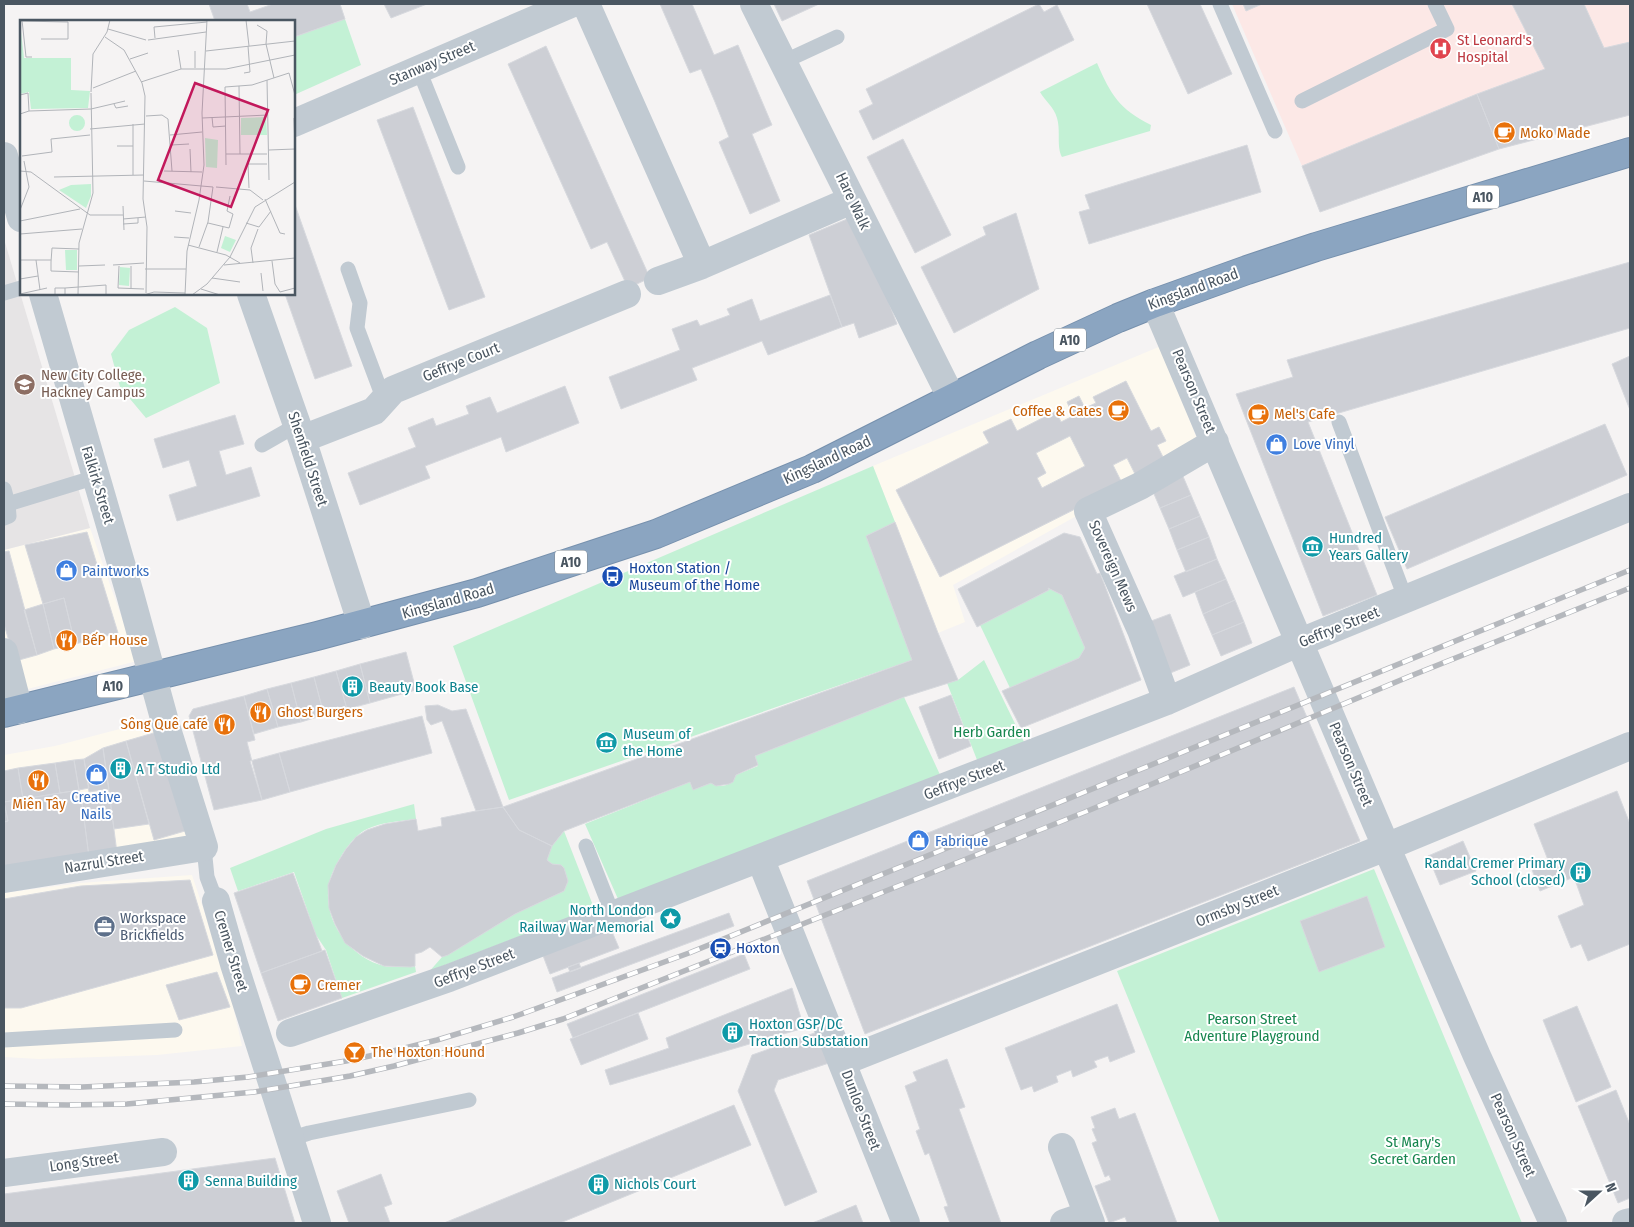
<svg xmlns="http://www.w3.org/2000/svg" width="1634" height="1227" viewBox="0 0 1634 1227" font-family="'Fira Sans Condensed',sans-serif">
	<rect width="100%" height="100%" fill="#f5f3f3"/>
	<path fill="#fdf9ef" d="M1161 346 1202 452 1071 519 953 585 965 622 938 633 873 466Z
		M90 528 137 661 4 695V550Z
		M154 720 187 840 4 880V755L55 746Z
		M192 875 227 980 242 1046 157 1055 39 1059 4 1057V893L80 883Z"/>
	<path fill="#e6e4e5" d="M4 239 90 528 4 550Z"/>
	<path fill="#fce8e6" d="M1232 4H1630V115L1499 149 1477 95 1302 166Z"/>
	<path fill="#c3f1d5" d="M345 19 361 65 294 95V37Z
		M1097 63C1111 95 1119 109 1151 125L1150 131 1062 157C1056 146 1061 131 1057 118 1054 107 1045 101 1040 92Z
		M175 307 207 328 220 383 146 418 120 387 111 354 129 330Z
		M873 466 895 522 866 536 912 660 509 800 453 646Z
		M1048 588 1062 595 1085 648 1079 658 1010 688 980 625 1049 590Z
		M984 660 1025 744 979 765 947 683 958 680Z
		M904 697 942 779 618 899 585 824 690 782 693 790 711 783C721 789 731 786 736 775L758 766 755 756Z
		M414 804 416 819C400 821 382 822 367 829 357 834 349 844 343 853 337 863 331 873 329 884 322 920 350 958 384 966 393 968 405 966 415 966L416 972 342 998 326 950 316 935 294 872 238 891 230 868 326 829Z
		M564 831 594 908 437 968 428 973 442 957 515 914 564 891 568 881 564 869 561 865 552 864 547 860 552 846Z
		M1374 869 1522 1223H1220L1117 971Z"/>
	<path fill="#cdcfd5" stroke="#d7d9de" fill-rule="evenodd" d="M209 4H247L250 12 273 4H340L345 19 294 37V21H215Z
		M384 4H427L391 18Z
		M660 4H692L714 55 738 45 772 125 752 134 780 201 750 214 719 142 729 137 715 102 701 69 690 73Z
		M774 4H819L782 21Z
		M1039 4 1044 12 1057 5 1074 40 873 140 859 111 873 104 866 89Z
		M1147 4H1200L1232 74 1188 94Z
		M1243 4H1262L1246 11Z
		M1512 4H1584L1604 48 1630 42V115L1499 149 1477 94 1545 69Z
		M546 46 650 278 628 288 607 242 591 249 508 64Z
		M1477 94 1499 149 1320 212 1302 166Z
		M413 107 485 297 449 310 377 120Z
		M903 139 951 235 915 253 867 157Z
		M1247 145 1261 192 1089 244 1079 212 1090 209 1085 195Z
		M294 202 352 366 315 379 285 294H294Z
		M1016 213 1039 289 954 333 921 267 986 235 983 227Z
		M852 217 870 253 897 324 859 338 854 323 842 327 809 235Z
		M1630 262V328L1308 422 1377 595 1323 616 1236 394 1293 377 1287 360Z
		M830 295 842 327 768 355 762 341 692 368 697 380 621 409 609 377 680 350 672 329 697 320 700 326 730 315 727 309 752 299 760 321Z
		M1630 356V410L1612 364Z
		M1126 381 1151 431 1159 427 1166 441 1157 445 1165 461 1136 476 1127 458 1113 465 1123 485 940 577 896 490 989 443 983 432 1011 419 1017 431 1056 411 1061 422 1073 416 1067 402 1079 396 1085 408 1096 403 1093 397ZM1070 436 1085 466 1042 488 1037 478 1046 473 1036 453Z
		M565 386 579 423 506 452 501 437 425 466 430 478 360 505 348 473 416 447 408 428 433 418 436 426 469 414 466 406 490 397 497 413Z
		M235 415 244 444 219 451 226 475 251 467 260 496 177 521 169 495 197 486 189 460 163 468 154 439Z
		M1605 424 1627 475 1407 569 1385 517Z
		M1182 474 1191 495 1160 508 1151 487Z
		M1191 495 1200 516 1169 529 1160 508Z
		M1200 516 1209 537 1177 550 1169 529Z
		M895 522 938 633 958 680 904 697 755 756 758 765 736 775 733 782 729 784 716 786 711 783 693 790 690 782 564 831 552 846 519 830 503 807 912 660 866 536Z
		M87 532 118 633 75 644 64 598 43 604 25 545Z
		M1064 533 1080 537 1097 574 1100 573 1141 680 1021 728 1002 691 1079 658 1085 648 1062 595 1048 588 1049 590 977 627 958 589Z
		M1209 537 1217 559 1186 572 1177 550Z
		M9 551 37 655 19 660 13 655 4 624V552Z
		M1217 559 1226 579 1183 597 1174 576Z
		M1226 579 1235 600 1203 614 1195 592Z
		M64 598 75 644 54 649 43 604Z
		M1235 600 1244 622 1212 635 1203 614Z
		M43 604 54 649 37 655 24 610Z
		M1170 614 1190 665 1163 676 1143 624Z
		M1244 622 1252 643 1221 656 1212 635Z
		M406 652 416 690 370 703 360 664Z
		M360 664 370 703 347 709 336 671Z
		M336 671 347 709 324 715 314 677Z
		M314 677 324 715 301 722 291 683Z
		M291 683 301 722 278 727 267 689Z
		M1294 687 1360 841 865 1034 807 881Z
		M267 689 278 727 254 734 244 696Z
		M951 695 971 746 939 759 919 707Z
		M244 696 255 740 247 742 262 800 214 810 189 716 193 709Z
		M438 705 452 711 466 709 503 807 476 811 442 721 431 725 427 720 425 706Z
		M422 716 432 753 290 792 279 753Z
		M157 732 185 831 154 840 126 741Z
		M126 741 149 824 114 829 103 748Z
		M103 748 109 789 89 792 84 759Z
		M279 753 290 792 262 800 250 761Z
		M84 759 89 788 79 790 74 760Z
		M74 760 79 790 60 793 55 763Z
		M55 763 60 793 23 799 18 768Z
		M18 768 23 799 4 802 8 821 4 822V771Z
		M79 790 82 803 89 857 4 871V822L8 821 4 802Z
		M1617 791 1630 824V944L1588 961 1581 944 1571 948 1558 916 1584 905 1574 877 1540 891 1531 867 1548 860 1534 824Z
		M110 799 117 853 89 857 82 803Z
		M503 807 519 830 552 846 547 860 552 864 561 865 564 868 568 881 564 891 515 914 448 955 442 957 430 947 422 952 415 954V966L411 967 384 966 363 956 345 943 335 924 329 908 328 885 336 865 346 849 356 837 367 830 385 824 416 819 418 831 442 826 441 818 476 811Z
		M1463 841 1476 871 1440 885 1428 856Z
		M293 873 322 951 261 973 234 893Z
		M190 880 213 955 21 1008H4V899L81 886Z
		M1367 896 1385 947 1319 972 1300 921Z
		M729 913 734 926 557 992 552 978Z
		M610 927 619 948 550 974 542 953Z
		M325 950 342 998 278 1021 261 973Z
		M744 954 750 969 573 1038 567 1024Z
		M579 963 581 968 570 972 568 967Z
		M217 972 230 1007 179 1020 166 985Z
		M792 988 804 1028 610 1085 605 1070 669 1048 666 1038Z
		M1117 1004 1135 1052 1110 1062 1108 1056 1094 1061 1097 1067 1073 1077 1071 1070 1056 1076 1058 1082 1034 1092 1032 1086 1021 1090 1005 1048Z
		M1577 1006 1611 1087 1576 1102 1543 1020Z
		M638 1013 648 1039 581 1065 570 1039Z
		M823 1030 835 1061 778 1080 774 1090 817 1192 785 1206 738 1091 752 1055Z
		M947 1059 965 1107 959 1109 1001 1223H950L944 1207 948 1206 929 1153 925 1155 916 1131 920 1129 905 1086 917 1081 913 1072Z
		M1616 1090 1630 1125V1198L1618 1203 1578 1106Z
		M734 1105 751 1145 560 1223H444Z
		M1115 1108 1119 1119 1135 1113 1177 1223H1125L1127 1222 1125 1217 1109 1223 1095 1186 1111 1180 1109 1175 1105 1177 1092 1143 1097 1141 1092 1129 1095 1128 1091 1117Z
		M275 1158 295 1223H4V1194Z
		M381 1174 392 1204 384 1207 390 1223H349L337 1191Z
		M856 1205 863 1223H812L820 1220Z"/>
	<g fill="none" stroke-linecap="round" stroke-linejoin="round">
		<defs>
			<path id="highway" d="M4 713 317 636 477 593 656 534 812 469 1038 355 1118 318 1155 303 1247 270 1316 247 1630 152"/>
		</defs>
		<use href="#highway" stroke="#7690ad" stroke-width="30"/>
		<path stroke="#c1cad2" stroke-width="15" d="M1220 4 1275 131
			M783 62 837 37
			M419 70 458 167
			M1302 101 1447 29 1435 4
			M348 269 360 303 357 328 384 400
			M4 293 21 288
			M1339 422 1406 600
			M262 445 297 425
			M4 489 8 504 96 477
			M4 518 9 516 8 504
			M586 846 613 915
			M204 847 207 877 216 901
			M4 1040 175 1030
			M290 1139 309 1133 469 1100"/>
		<path stroke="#c1cad2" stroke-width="28" d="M586 4 702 265
			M754 4 951 397
			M294 123 571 4
			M4 156 21 218
			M658 281 702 265 852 200
			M251 294 302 439 362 625
			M1155 303 1379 830 1477 1056 1553 1223
			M302 439 374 411 393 390 627 294
			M4 652 19 710
			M1167 701 1141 630 1088 511 1140 486 1215 442
			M760 858 906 1223
			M4 879 204 847 167 729 130 594 43 294
			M216 901 234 964 317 1223
			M290 1033 449 978 1167 701 1298 643 1630 507
			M842 1062 1386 847 1630 746
			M1062 1147 1091 1223
			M4 1173 163 1152
			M1064 1223 1088 1215
			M1626 1223 1630 1222"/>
		<use href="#highway" stroke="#8ba5c1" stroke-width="28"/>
		<defs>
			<path id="rail" d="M4 1086 82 1087 194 1082 248 1077 346 1061 393 1051 437 1040 513 1017 689 953 1630 570
				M4 1104 68 1105 127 1104 254 1092 350 1076 394 1066 518 1033 563 1019 669 977 1085 812 1408 677 1630 588"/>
		</defs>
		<use href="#rail" stroke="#b5b8bd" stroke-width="5.5"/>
		<use href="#rail" stroke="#fff" stroke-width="4" stroke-dasharray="11" stroke-linecap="butt"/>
	</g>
	<defs>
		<symbol id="hospital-disc" viewBox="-11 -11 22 22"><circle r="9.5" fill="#e0444e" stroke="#fff"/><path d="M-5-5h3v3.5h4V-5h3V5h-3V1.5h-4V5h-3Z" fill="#fff"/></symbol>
		<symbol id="cafe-disc" viewBox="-11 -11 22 22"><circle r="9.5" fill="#e8710a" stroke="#fff"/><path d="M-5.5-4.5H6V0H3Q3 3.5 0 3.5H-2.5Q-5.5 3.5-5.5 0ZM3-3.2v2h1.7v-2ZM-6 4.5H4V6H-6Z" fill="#fff"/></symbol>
		<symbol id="university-disc" viewBox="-11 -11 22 22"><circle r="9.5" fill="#8d6e63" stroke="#fff"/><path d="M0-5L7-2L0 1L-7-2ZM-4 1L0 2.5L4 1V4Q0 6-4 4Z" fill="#fff"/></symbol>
		<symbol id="shop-disc" viewBox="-11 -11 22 22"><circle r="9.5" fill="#3f7fe0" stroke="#fff"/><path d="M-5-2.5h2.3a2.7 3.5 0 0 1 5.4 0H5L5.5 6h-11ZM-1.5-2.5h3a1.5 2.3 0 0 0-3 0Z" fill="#fff"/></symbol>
		<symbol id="museum-disc" viewBox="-11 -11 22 22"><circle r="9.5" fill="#0f9aa8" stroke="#fff"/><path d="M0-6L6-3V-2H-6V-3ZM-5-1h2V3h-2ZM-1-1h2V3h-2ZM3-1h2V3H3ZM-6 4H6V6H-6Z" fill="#fff"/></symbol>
		<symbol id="bus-disc" viewBox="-11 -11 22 22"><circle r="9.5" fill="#1a4fb4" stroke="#fff"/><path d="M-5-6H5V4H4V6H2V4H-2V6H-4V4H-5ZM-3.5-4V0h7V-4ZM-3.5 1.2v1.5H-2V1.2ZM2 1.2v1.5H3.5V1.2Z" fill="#fff"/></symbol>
		<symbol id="restaurant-disc" viewBox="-11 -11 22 22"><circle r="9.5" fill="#e8710a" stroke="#fff"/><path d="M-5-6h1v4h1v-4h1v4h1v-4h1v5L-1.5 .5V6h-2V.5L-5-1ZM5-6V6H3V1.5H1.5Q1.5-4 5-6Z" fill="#fff"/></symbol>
		<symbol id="building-disc" viewBox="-11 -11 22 22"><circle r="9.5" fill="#0f9aa8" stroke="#fff"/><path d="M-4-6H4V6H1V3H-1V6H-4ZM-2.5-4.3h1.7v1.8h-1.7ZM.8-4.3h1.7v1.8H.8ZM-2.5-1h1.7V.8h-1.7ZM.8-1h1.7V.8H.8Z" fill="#fff"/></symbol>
		<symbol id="sight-disc" viewBox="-11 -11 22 22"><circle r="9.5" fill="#0f9aa8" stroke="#fff"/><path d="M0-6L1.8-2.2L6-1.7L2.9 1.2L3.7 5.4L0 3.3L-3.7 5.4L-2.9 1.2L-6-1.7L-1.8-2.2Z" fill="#fff"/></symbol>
		<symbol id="office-disc" viewBox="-11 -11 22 22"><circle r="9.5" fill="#5c6f8a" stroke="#fff"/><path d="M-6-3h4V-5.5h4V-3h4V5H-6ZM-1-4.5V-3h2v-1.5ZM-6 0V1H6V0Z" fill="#fff"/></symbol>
		<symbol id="station-disc" viewBox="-11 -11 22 22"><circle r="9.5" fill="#1a4fb4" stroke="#fff"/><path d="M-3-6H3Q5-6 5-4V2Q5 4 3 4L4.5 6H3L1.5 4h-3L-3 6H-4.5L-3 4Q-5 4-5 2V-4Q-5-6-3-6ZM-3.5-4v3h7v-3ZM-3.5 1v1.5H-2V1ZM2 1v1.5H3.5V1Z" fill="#fff"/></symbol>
		<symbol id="bar-disc" viewBox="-11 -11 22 22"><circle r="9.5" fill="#e8710a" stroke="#fff"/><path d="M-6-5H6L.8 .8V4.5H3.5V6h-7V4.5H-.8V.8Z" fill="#fff"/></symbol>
	</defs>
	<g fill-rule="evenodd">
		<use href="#hospital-disc" x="1428" y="36" width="25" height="25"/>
		<use href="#cafe-disc" x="1492" y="120" width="25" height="25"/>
		<use href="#university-disc" x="12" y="372" width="25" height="25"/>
		<use href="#cafe-disc" x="1106" y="398" width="25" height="25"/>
		<use href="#cafe-disc" x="1246" y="402" width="25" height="25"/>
		<use href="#shop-disc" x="1264" y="432" width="25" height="25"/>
		<use href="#museum-disc" x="1300" y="534" width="25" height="25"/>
		<use href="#shop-disc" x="54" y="558" width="25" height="25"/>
		<use href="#bus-disc" x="600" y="564" width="25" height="25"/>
		<use href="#restaurant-disc" x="54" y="628" width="25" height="25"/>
		<use href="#building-disc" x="340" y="674" width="25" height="25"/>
		<use href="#restaurant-disc" x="248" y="700" width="25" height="25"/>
		<use href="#restaurant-disc" x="212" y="712" width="25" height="25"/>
		<use href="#museum-disc" x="594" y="730" width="25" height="25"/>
		<use href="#building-disc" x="108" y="756" width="25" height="25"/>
		<use href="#shop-disc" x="84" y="762" width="25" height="25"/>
		<use href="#restaurant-disc" x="26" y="768" width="25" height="25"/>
		<use href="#shop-disc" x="906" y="828" width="25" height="25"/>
		<use href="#building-disc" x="1568" y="860" width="25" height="25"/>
		<use href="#sight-disc" x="658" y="906" width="25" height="25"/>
		<use href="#office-disc" x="92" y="914" width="25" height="25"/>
		<use href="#station-disc" x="708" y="936" width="25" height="25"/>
		<use href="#cafe-disc" x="288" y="972" width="25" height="25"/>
		<use href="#building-disc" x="720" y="1020" width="25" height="25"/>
		<use href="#bar-disc" x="342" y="1040" width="25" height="25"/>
		<use href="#building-disc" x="176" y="1168" width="25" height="25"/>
		<use href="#building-disc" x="586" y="1172" width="25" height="25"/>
	</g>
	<g text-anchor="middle" stroke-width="4" stroke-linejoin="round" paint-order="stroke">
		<g fill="#fff" stroke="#808990" stroke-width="1">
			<rect x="1467" y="185.5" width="32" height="23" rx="4"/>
			<rect x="1054" y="328.5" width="32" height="23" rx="4"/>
			<rect x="555" y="550.5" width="32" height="23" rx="4"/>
			<rect x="97" y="674.5" width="32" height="23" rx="4"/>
		</g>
		<g font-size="14" font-weight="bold" fill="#4a5661">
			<text x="1483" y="202">A10</text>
			<text x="1070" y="345">A10</text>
			<text x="571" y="567">A10</text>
			<text x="113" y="691">A10</text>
		</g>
		<g font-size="15" fill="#be3a42" stroke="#fff" text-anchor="start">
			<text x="1457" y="45">St Leonard's<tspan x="1457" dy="17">Hospital</tspan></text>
		</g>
		<g font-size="15" fill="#4a5661" stroke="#fff">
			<text transform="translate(432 63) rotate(-23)" y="5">Stanway Street</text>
			<text transform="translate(853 201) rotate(65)" y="5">Hare Walk</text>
			<text transform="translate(1193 289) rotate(-20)" y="5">Kingsland Road</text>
			<text transform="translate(461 362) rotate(-22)" y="5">Geffrye Court</text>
			<text transform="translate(1194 391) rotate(67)" y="5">Pearson Street</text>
			<text transform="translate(308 459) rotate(72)" y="5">Shenfield Street</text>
			<text transform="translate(827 460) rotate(-25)" y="5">Kingsland Road</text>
			<text transform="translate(98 485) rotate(73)" y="5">Falkirk Street</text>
			<text transform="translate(1113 566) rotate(66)" y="5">Sovereign Mews</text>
			<text transform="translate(448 601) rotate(-16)" y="5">Kingsland Road</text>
			<text transform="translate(1339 627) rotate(-22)" y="5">Geffrye Street</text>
			<text transform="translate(1351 764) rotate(67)" y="5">Pearson Street</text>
			<text transform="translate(964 780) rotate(-21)" y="5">Geffrye Street</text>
			<text transform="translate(104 862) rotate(-9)" y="5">Nazrul Street</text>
			<text transform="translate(1237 906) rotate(-22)" y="5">Ormsby Street</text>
			<text transform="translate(231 951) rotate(73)" y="5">Cremer Street</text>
			<text transform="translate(474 968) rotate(-21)" y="5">Geffrye Street</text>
			<text transform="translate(861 1110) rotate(69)" y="5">Dunloe Street</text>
			<text transform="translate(1513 1135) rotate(66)" y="5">Pearson Street</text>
			<text transform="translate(84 1162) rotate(-8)" y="5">Long Street</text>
		</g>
		<g font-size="15" fill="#c56008" stroke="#fff" text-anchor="start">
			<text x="1520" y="138">Moko Made</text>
			<text x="1102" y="416" text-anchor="end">Coffee &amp; Cates</text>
			<text x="1274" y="419">Mel's Cafe</text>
			<text x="82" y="645">BếP House</text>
			<text x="277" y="717">Ghost Burgers</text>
			<text x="208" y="729" text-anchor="end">Sông Quê café</text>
			<text x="39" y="809" text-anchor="middle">Miên Tây</text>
			<text x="317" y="990">Cremer</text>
			<text x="371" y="1057">The Hoxton Hound</text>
		</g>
		<g font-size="15" fill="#785e54" stroke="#fff" text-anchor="start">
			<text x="41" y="380">New City College,<tspan x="41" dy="17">Hackney Campus</tspan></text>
		</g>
		<g font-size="15" fill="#366cbe" stroke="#fff" text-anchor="start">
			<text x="1293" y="449">Love Vinyl</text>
			<text x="82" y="576">Paintworks</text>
			<text x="96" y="802" text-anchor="middle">Creative<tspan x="96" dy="17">Nails</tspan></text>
			<text x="935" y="846">Fabrique</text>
		</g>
		<g font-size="15" fill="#0d838f" stroke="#fff" text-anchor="start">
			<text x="1329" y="543">Hundred<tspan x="1329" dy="17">Years Gallery</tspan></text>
			<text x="369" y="692">Beauty Book Base</text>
			<text x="623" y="739">Museum of<tspan x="623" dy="17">the Home</tspan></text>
			<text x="136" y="774">A T Studio Ltd</text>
			<text x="1565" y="868" text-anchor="end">Randal Cremer Primary<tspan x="1565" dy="17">School (closed)</tspan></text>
			<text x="654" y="915" text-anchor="end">North London<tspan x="654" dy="17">Railway War Memorial</tspan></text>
			<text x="749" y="1029">Hoxton GSP/DC<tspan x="749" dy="17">Traction Substation</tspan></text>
			<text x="205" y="1186">Senna Building</text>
			<text x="614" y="1189">Nichols Court</text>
		</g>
		<g font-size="15" fill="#164399" stroke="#fff" text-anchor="start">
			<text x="629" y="573">Hoxton Station /<tspan x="629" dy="17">Museum of the Home</tspan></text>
			<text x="736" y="953">Hoxton</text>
		</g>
		<g font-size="15" fill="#17864f" stroke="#fff">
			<text x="992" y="737">Herb Garden</text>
			<text x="1252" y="1024">Pearson Street<tspan x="1252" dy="17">Adventure Playground</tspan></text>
			<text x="1413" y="1147">St Mary's<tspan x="1413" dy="17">Secret Garden</tspan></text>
		</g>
		<g font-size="15" fill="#4e5e75" stroke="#fff" text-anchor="start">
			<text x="120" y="923">Workspace<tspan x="120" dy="17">Brickfields</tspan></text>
		</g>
	</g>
	<g transform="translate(20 20)">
		<rect width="275" height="275" fill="#f5f3f3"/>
		<path d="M0 3 4 38H51V70L70 71 68 88 11 89 9 72 0 74ZM49 103a8 8 0 1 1 16 0a8 8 0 1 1-16 0ZM246 97 247 115H221V98ZM185 118 198 120 197 148 186 147ZM71 164V176L66 188 39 170 51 165ZM205 216 216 220 210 232 201 228ZM45 230H57V250H46ZM100 247 110 248 109 266 99 265Z" fill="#c3f1d5"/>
		<path fill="none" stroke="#b1b4b9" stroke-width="1" d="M2 0 6 37H12M226 0 229 26M0 1 48 2V19H21M237 5 247 11 246 24 254 58M88 9 126 20M85 17 104 30 122 63 125 76 123 179 127 207 126 273M135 18 134 7 187 2M128 20 186 12M158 30 161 49M186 31 275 21M110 39 128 33M175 48V31M224 53 230 52 228 26M247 60 249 160M121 62 161 49H206L275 35M219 66 220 134M73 68 116 51M71 72 73 34 87 12 90 0M0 75 8 73 9 91M94 84 96 88 108 86M0 94 9 91 71 89 105 81M126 96 142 95 148 99 152 151M192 97 193 107 206 106M182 98 248 95M70 109 125 104M150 115 182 112M151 125 169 124M97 126H113M170 129 171 152M249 130 275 129 274 98M206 134H247M2 136 32 132 31 119 70 115M206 145 205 67 232 65 269 53 275 75M0 151 11 152 70 195H103M144 151 182 152M113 155V104M34 157 124 155M124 161 193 167 188 202 179 227M196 167 230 170 243 180M229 168 228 144H247M245 179 260 213 265 214M103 186 104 210M0 190 9 167 4 141M155 191 171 193M103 199 126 197M0 201 60 189M188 203 209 208 213 194 207 191 210 176M226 203 239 207 251 191M103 204 118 203V198M0 214 62 209M154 217 169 218M168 225 206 235 220 243M59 229 32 228 31 242V251L59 252M197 232 203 207M0 240H31M16 240 20 270M252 241 255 264 260 272 275 268M233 243 231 228 238 209M93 245 124 243M204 245 275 238M59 246 85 245M99 246 98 268 124 269M111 246V269M125 249H166M241 253 243 271M192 258 220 262M0 259 18 256M45 268 86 265V275M181 269 200 275M0 274 27 268M35 275V268H45V275M58 275 59 223 73 173 71 73M124 275 134 272 165 273M165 275 167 231 179 180 184 145 182 93 187 0M172 275 187 264 210 237 235 187 275 162"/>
		<path fill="#c2185b" fill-opacity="0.15" stroke="#c2185b" stroke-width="2.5" d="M175 63 248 90 211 187 138 160Z"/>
		<rect width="275" height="275" fill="none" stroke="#4a5661" stroke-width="2.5"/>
	</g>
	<rect width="1634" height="1227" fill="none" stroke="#4a5661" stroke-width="10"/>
	<g transform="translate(1599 1192) rotate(69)" stroke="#ffffff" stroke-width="4" paint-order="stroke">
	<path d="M0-4L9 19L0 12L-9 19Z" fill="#4a5661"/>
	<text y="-8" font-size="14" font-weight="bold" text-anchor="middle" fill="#4a5661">N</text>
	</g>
</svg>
